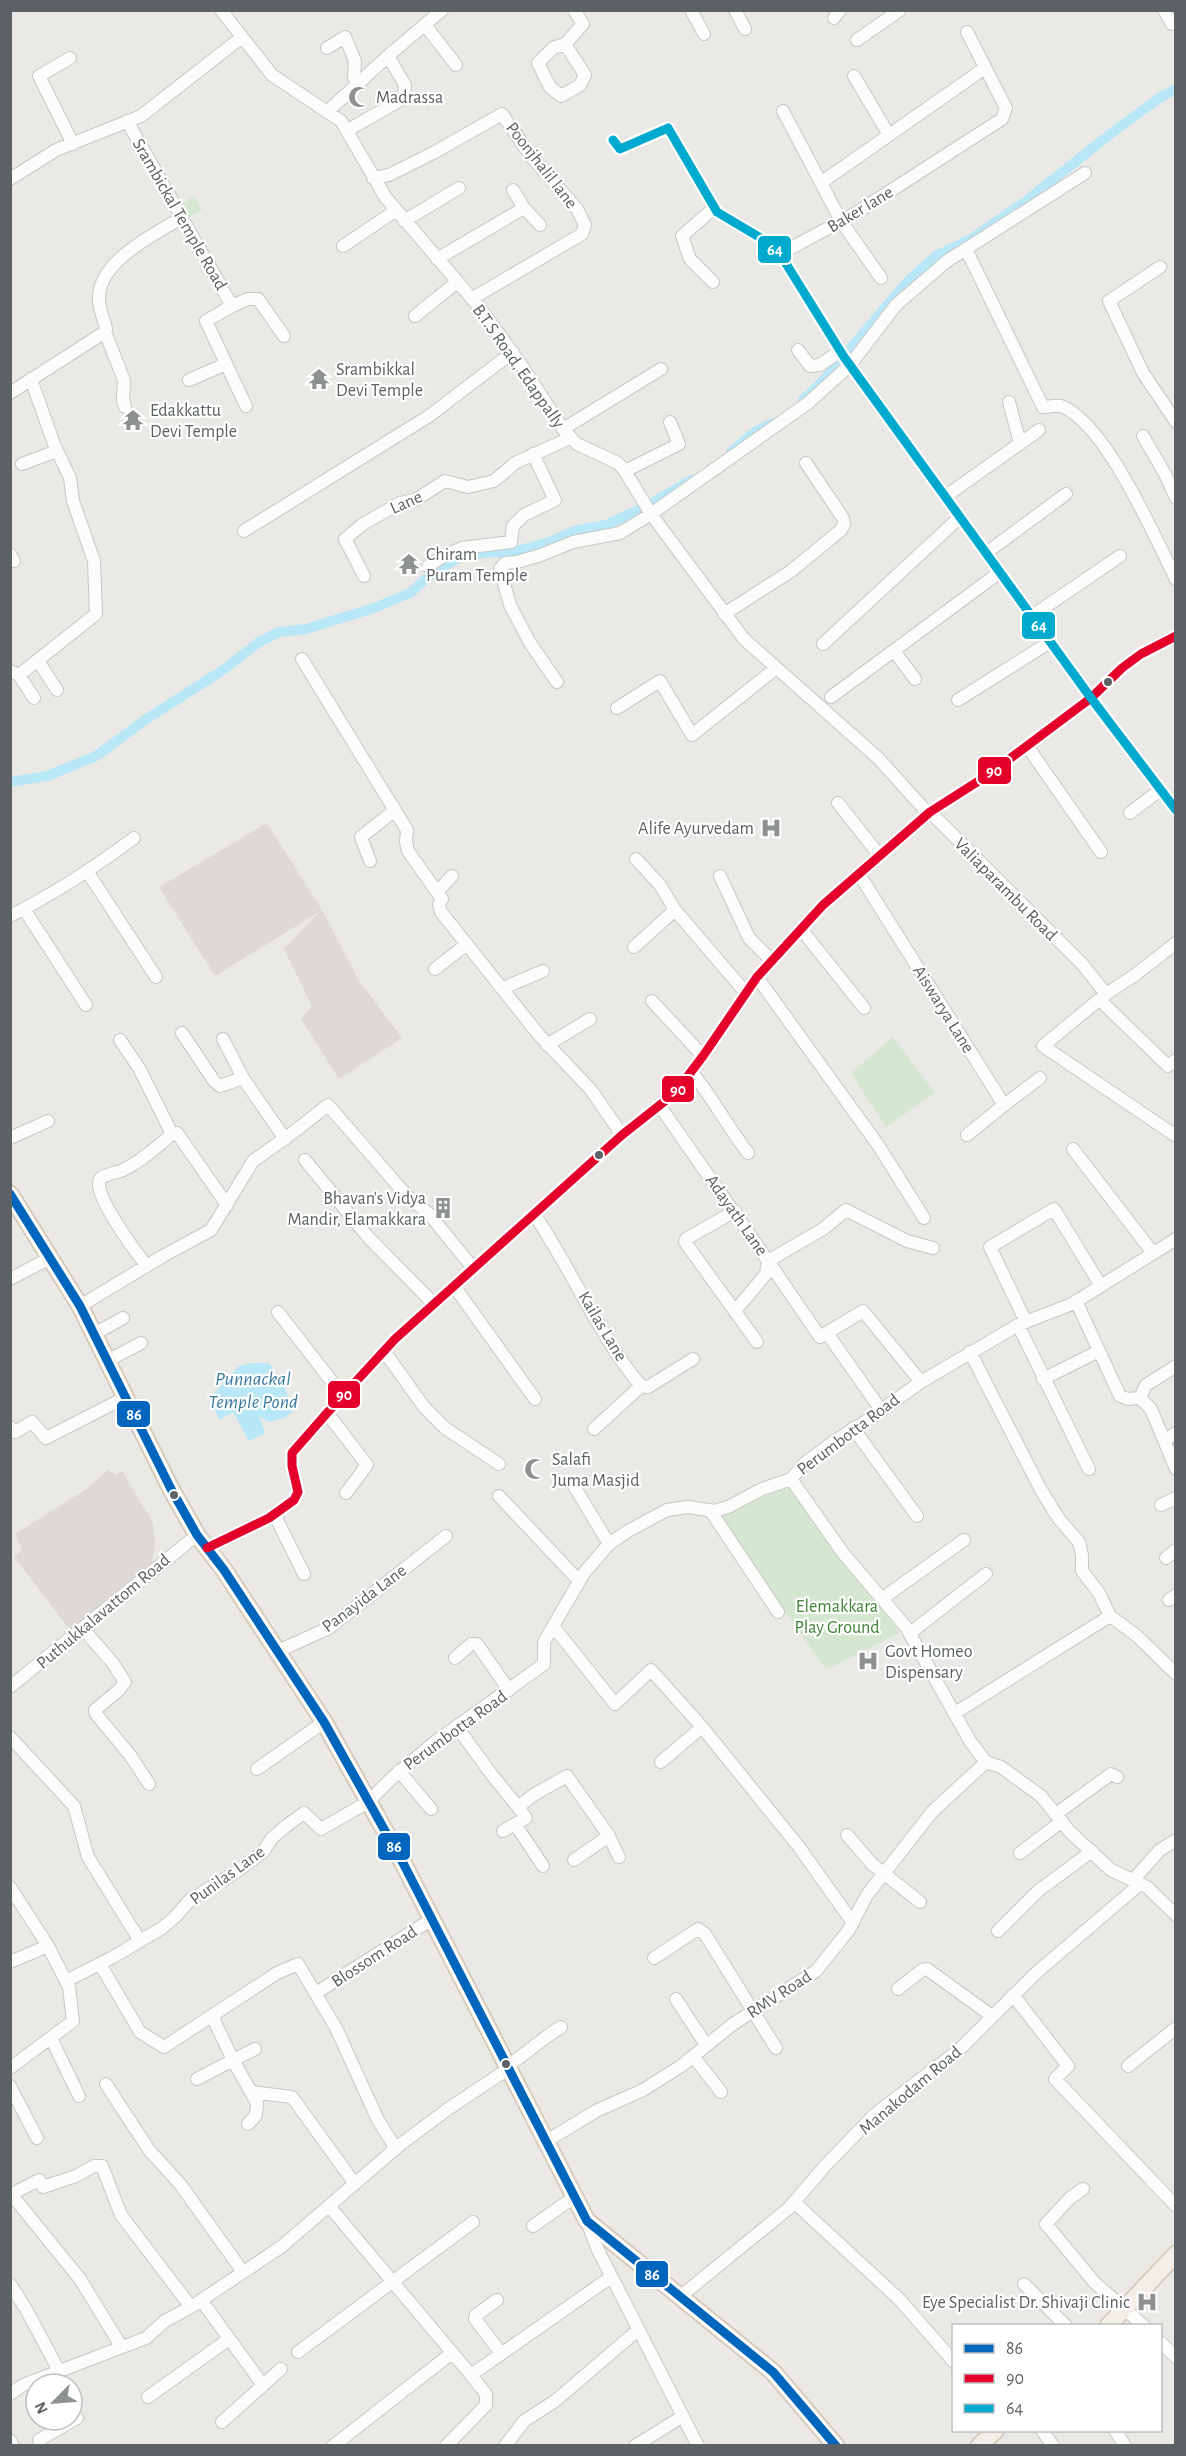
<svg xmlns="http://www.w3.org/2000/svg" width="1186" height="2456" viewBox="0 0 1186 2456" font-family="'Alegreya Sans',sans-serif">
	<rect width="100%" height="100%" fill="#ebe9e6"/>
	<path fill="#ddd9d5" d="M267 823 322 910 358 979 402 1038 339 1079 301 1019 312 1006 284 949 319 912 215 976 159 887Z
		M108 1470 116 1475 122 1471 153 1523 155 1544 151 1570 71 1631 14 1557 22 1550 15 1534 88 1488Z"/>
	<path fill="#d6e7d1" d="M194 196 202 210 187 218 179 206Z
		M893 1037 935 1093 886 1127 851 1073Z
		M788 1485 900 1633 826 1670 719 1517Z"/>
	<path fill="#b8e7f8" d="M252 1363H269L285 1388 293 1411 284 1418 269 1422 259 1416 265 1433 249 1441 233 1412 220 1420 209 1399 239 1366Z"/>
	<g fill="none" stroke-linecap="round" stroke-linejoin="round">
		<path stroke="#b8e7f8" stroke-width="10" d="M803 400 822 382 907 282 936 256 971 239 1026 201 1114 131 1161 97 1176 89
			M731 452 752 434 772 423
			M10 782 47 776 96 756 145 720 223 670 259 642 279 632 306 629 374 608 410 593 428 577 464 554 517 551 549 542 574 531 606 525 647 506 691 480"/>
		<defs>
			<path id="minor" d="M221 10 272 75 341 121 386 198 480 308 522 366 563 429 577 444 618 463 625 471 651 514 744 639 878 758 925 810 930 812 1083 965 1106 994 1135 975 1176 943
				M691 10 704 34
				M735 10 745 29
				M1164 10 1172 24 1176 20
				M834 18 840 10
				M425 25 456 65
				M857 40 900 10
				M565 44 553 48 538 63 550 87 561 96 580 85 585 75 565 44 583 24 574 10
				M327 48 345 37 355 61 354 76 357 86
				M70 58 39 76 73 144
				M854 76 889 135
				M328 111 388 56 442 10
				M783 111 841 221 881 278
				M127 121 232 306 248 299H258L284 336
				M348 130 404 98 405 85 388 56
				M613 140 620 149 668 128 717 212 764 240 780 254 844 357 1091 698 1176 810
				M373 178 389 175 435 152 502 114 530 155 577 209 585 225 582 234 473 298
				M10 179 56 150 141 116 242 37
				M822 182 985 68
				M513 190 524 208 540 225
				M404 221 459 188
				M343 246 395 211
				M966 249 1043 407C1048 407 1055 405 1061 406 1106 423 1154 536 1176 579
				M780 254 856 213 1002 119 1006 108 967 32
				M437 259 524 208
				M1160 267 1109 301 1143 373 1176 422
				M713 282 690 259 682 236 714 208
				M232 306 206 321 246 406
				M415 316 457 282
				M105 332 124 380 123 400 125 407
				M798 350 810 366 820 365 840 351
				M189 380 226 364
				M10 393 105 332 106 329C104 318 98 308 99 297 100 260 154 235 181 218
				M1009 402 1020 443
				M563 429 661 369
				M1143 436 1165 474 1176 498
				M22 464 57 451
				M625 471 679 444 670 422
				M946 496 1039 430
				M244 531 429 416 513 352
				M986 553 1066 494
				M10 554 14 561
				M428 566 444 556 462 548 511 542 513 526 524 515 555 500 533 454
				M364 576 345 539 363 524 400 503 415 500 445 481 468 487 494 481 515 463 570 438
				M724 614 791 571 841 530 844 524 843 518 806 463
				M1032 616 1120 556
				M823 644 960 517
				M894 651 915 679
				M302 659 407 830 406 842 408 851 442 899 439 904 441 912 539 1035 591 1090 622 1135
				M38 661 57 690
				M10 671 19 675 96 614 94 561 73 501 70 478 54 444 31 379
				M19 675 34 698
				M557 682 530 643 510 605 500 569 505 563 517 562 541 555 573 542 620 533 651 514 808 403 850 365 896 305 947 261 1085 173
				M831 697 1000 572
				M958 700 1050 642
				M617 708 660 681 692 735 775 669
				M1027 746 1101 852
				M838 803 880 856
				M1130 813 1160 790
				M636 859 660 885 675 910 746 993
				M370 861 361 837 395 810
				M87 871 156 977
				M859 874 1004 1105 1040 1078
				M720 876 749 938 772 961
				M437 892 452 876
				M24 909 86 1005
				M10 916C54 894 95 867 134 838
				M801 929 864 1008
				M634 947 675 910
				M435 969 467 944
				M757 977 878 1145 924 1218
				M503 988 543 971
				M1106 994 1043 1046 1176 1136
				M652 1001 703 1056
				M1105 1005 1168 1066 1176 1060
				M182 1033 214 1081 220 1086 243 1078
				M223 1039 243 1078 285 1139
				M120 1040 139 1068 172 1134
				M547 1045 590 1019
				M691 1071C712 1097 728 1127 748 1153
				M659 1105 768 1261 823 1229 846 1210 907 1241 933 1248
				M967 1135 1004 1105
				M10 1138 48 1121
				M1073 1149 1153 1253
				M305 1160 368 1237 434 1304
				M735 1211 686 1239 685 1242 757 1342
				M534 1214C571 1268 600 1338 641 1386L648 1387 693 1359
				M768 1261 820 1337 863 1311 921 1382
				M147 1266C138 1255 88 1189 101 1178 106 1174 116 1173 123 1170 141 1161 156 1148 172 1134L177 1133 227 1205
				M10 1279 50 1258
				M454 1286 535 1399
				M1076 1301 1120 1396 1128 1399 1140 1398 1151 1409 1176 1469
				M80 1306 163 1256 211 1230 253 1161 295 1131 328 1105 407 1196 429 1214 473 1268
				M735 1311 766 1274 768 1261
				M278 1312 343 1396
				M1026 1322 990 1247 1054 1209 1101 1286
				M1018 1325 1089 1469
				M827 1333 881 1410
				M94 1334 123 1318
				M384 1351 424 1407 445 1428 499 1464
				M970 1352 1041 1490 1059 1519 1079 1542 1082 1555V1571L1099 1593 1110 1616 1137 1636 1176 1674
				M107 1361 141 1343
				M1043 1379 1099 1351
				M1140 1398 1146 1385 1176 1366
				M327 1413 367 1465 346 1493
				M10 1427 15 1432 32 1422 46 1438 126 1397
				M853 1428 917 1516
				M594 1429 641 1386
				M1165 1440 1176 1433
				M791 1479 843 1553 906 1627 970 1741 986 1762 1001 1767 1041 1796 1069 1831 1111 1870 1147 1887 1176 1915
				M574 1486 609 1544
				M499 1496 579 1581
				M1161 1505 1176 1498
				M710 1510 778 1612
				M274 1514 304 1574
				M207 1548 269 1518 294 1500 298 1492 292 1466V1453L327 1413 395 1339 622 1135 675 1093 703 1056 757 977 823 905 930 812 988 775 1091 698 1122 668 1141 654 1176 636
				M1166 1558 1176 1550
				M883 1598 964 1540
				M1169 1600 1176 1595
				M553 1626 615 1704 651 1670 702 1727 661 1762
				M83 1629 112 1662 125 1682 119 1690 95 1710 96 1714 130 1755 149 1784
				M910 1633 986 1574
				M278 1651 329 1628 446 1536
				M455 1658 471 1644H477L509 1690
				M10 1687 197 1535
				M955 1713 1110 1616
				M457 1727 492 1775 518 1807 535 1794 567 1776 609 1836 619 1857
				M702 1727 799 1847 853 1923
				M10 1737 74 1806 88 1857 140 1941
				M257 1769 324 1722
				M399 1771 431 1809
				M1056 1814 1111 1774 1117 1777
				M515 1824 543 1866
				M503 1831 526 1818 518 1807
				M847 1835 872 1864 920 1902
				M1020 1853 1062 1821
				M574 1860 609 1836
				M1133 1880 1160 1850 1176 1840
				M10 1887 48 1946 69 1987 73 2021 10 2068
				M998 1931 1038 1891 1092 1851
				M654 1958 698 1929 705 1934 776 2048
				M10 1962 48 1946
				M100 1964 140 2032 164 2047 277 1973 298 1964 336 2028 378 2120 396 2149
				M66 1981 113 1957 162 1928 175 1917 190 1900 236 1872 263 1852 272 1838 286 1826 304 1813 321 1829 368 1802 394 1776 435 1742 544 1664V1642L584 1573 609 1544 628 1531 667 1510 688 1507 714 1511 728 1507 762 1489 791 1479 805 1463 833 1442 863 1423 921 1382 1018 1325 1072 1304 1176 1239
				M898 1989 922 1970 927 1969 992 2016
				M316 1993 432 1919
				M1013 1995 1068 2066 1055 2079 1176 2206
				M676 1999 706 2045
				M51 2038 79 2096
				M693 2056 721 2092
				M1128 2066 1176 2028
				M506 2067C526 2054 541 2039 561 2027
				M197 2079 233 2060 212 2016
				M106 2084 149 2150 180 2184 243 2272
				M10 2086 37 2138
				M251 2092 292 2097 355 2184
				M248 2124 256 2115 257 2103 233 2060 255 2049
				M545 2142 596 2111 643 2090 681 2066 733 2024 816 1971 848 1931 867 1895 932 1812 986 1762
				M1083 2189 1070 2198 1046 2224 1095 2283 1144 2326
				M11 2194 80 2279 121 2346
				M10 2195 39 2180 43 2187 76 2176 94 2166H102L121 2215 191 2307
				M794 2202 900 2300 954 2362
				M329 2206 471 2375 611 2277
				M587 2221 598 2250 698 2446
				M533 2226 573 2198
				M10 2284 26 2309 59 2371
				M1024 2284 1066 2326
				M681 2296 789 2208 825 2166 874 2115 960 2049 1036 1973 1140 1884
				M201 2300 263 2385
				M497 2300 476 2315 475 2319 501 2353
				M1160 2342 1176 2357
				M298 2352 473 2222
				M10 2394 23 2385 146 2338 165 2321 191 2307 281 2247 401 2144 448 2109 508 2069
				M148 2397 229 2339
				M222 2422 281 2369
				M1042 2430 1053 2446
				M1115 2430 1125 2446
				M10 2440 13 2446
				M39 2440 77 2418
				M333 2446 452 2353
				M446 2446 486 2405V2394L471 2375
				M505 2446 524 2421 555 2401 638 2330
				M635 2446 683 2416"/>
			<path id="major" d="M10 1194 80 1306 171 1489 197 1535 224 1570 324 1722 403 1863 587 2221 773 2372 836 2446
				M1108 2326 1176 2254
				M979 2446 996 2430"/>
		</defs>
		<use href="#minor" stroke="#c7c7c7" stroke-width="14"/>
		<use href="#major" stroke="#d4c5b3" stroke-width="19"/>
		<use href="#minor" stroke="#fcfcfb" stroke-width="12"/>
		<use href="#major" stroke="#f3eee7" stroke-width="16"/>
		<defs>
			<path id="bus-1" d="M10 1194 80 1306 171 1489 197 1535 224 1570 324 1722 403 1863 587 2221 773 2372 836 2446"/>
			<path id="bus-2" d="M207 1548 269 1518 294 1500 298 1492 292 1466V1453L327 1413 395 1339 622 1135 675 1093 703 1056 757 977 823 905 930 812 988 775 1091 698 1122 668 1141 654 1176 636"/>
			<path id="bus-3" d="M613 140 620 149 668 128 717 212 764 240 780 254 844 357 1091 698 1176 810"/>
		</defs>
		<use href="#bus-1" stroke="#fff" stroke-width="14"/>
		<use href="#bus-2" stroke="#fff" stroke-width="14"/>
		<use href="#bus-3" stroke="#fff" stroke-width="14"/>
		<use href="#bus-1" stroke="#0065bd" stroke-width="9"/>
		<use href="#bus-2" stroke="#e4002b" stroke-width="9"/>
		<use href="#bus-3" stroke="#00a9ce" stroke-width="9"/>
	</g>
	<defs>
		<symbol id="mosque-bare" viewBox="-9 -9 18 18"><path d="M3.5-4.9A6 6 0 1 0 3.5 4.9A5 5 0 1 1 3.5-4.9Z" fill="#8d9192" stroke="#fff" stroke-width="2.5" paint-order="stroke"/></symbol>
		<symbol id="temple-bare" viewBox="-9 -9 18 18"><path d="M0-6L5-2H3V0L6.5 2.5H4V6H1.5V3h-3V6H-4V2.5H-6.5L-3 0V-2H-5Z" fill="#8d9192" stroke="#fff" stroke-width="2.5" paint-order="stroke"/></symbol>
		<symbol id="hospital-bare" viewBox="-9 -9 18 18"><path d="M-5-5h3v3.5h4V-5h3V5h-3V1.5h-4V5h-3Z" fill="#8d9192" stroke="#fff" stroke-width="2.5" paint-order="stroke"/></symbol>
		<symbol id="building-bare" viewBox="-9 -9 18 18"><path d="M-4-6H4V6H1V3H-1V6H-4ZM-2.5-4.3h1.7v1.8h-1.7ZM.8-4.3h1.7v1.8H.8ZM-2.5-1h1.7V.8h-1.7ZM.8-1h1.7V.8H.8Z" fill="#8d9192" stroke="#fff" stroke-width="2.5" paint-order="stroke"/></symbol>
	</defs>
	<g fill-rule="evenodd">
		<use href="#mosque-bare" x="344" y="82" width="30" height="30"/>
		<use href="#temple-bare" x="304" y="364" width="30" height="30"/>
		<use href="#temple-bare" x="118" y="405" width="30" height="30"/>
		<use href="#temple-bare" x="394" y="549" width="30" height="30"/>
		<use href="#hospital-bare" x="756" y="813" width="30" height="30"/>
		<use href="#building-bare" x="428" y="1193" width="30" height="30"/>
		<use href="#mosque-bare" x="520" y="1454" width="30" height="30"/>
		<use href="#hospital-bare" x="853" y="1646" width="30" height="30"/>
		<use href="#hospital-bare" x="1132" y="2287" width="30" height="30"/>
	</g>
	<g fill="#5b6164" stroke="#fff" stroke-width="2">
		<circle cx="1108" cy="682" r="5"/>
		<circle cx="599" cy="1155" r="5"/>
		<circle cx="174" cy="1495" r="5"/>
		<circle cx="506" cy="2064" r="5"/>
	</g>
	<g text-anchor="middle" stroke-width="4.5" stroke-linejoin="round" paint-order="stroke">
		<g font-size="18" fill="#5b6164" stroke="#fff" text-anchor="start">
			<text x="376" y="103">Madrassa</text>
			<text x="336" y="375">Srambikkal<tspan x="336" dy="21">Devi Temple</tspan></text>
			<text x="150" y="416">Edakkattu<tspan x="150" dy="21">Devi Temple</tspan></text>
			<text x="426" y="560">Chiram<tspan x="426" dy="21">Puram Temple</tspan></text>
			<text x="754" y="834" text-anchor="end">Alife Ayurvedam</text>
			<text x="426" y="1204" text-anchor="end">Bhavan's Vidya<tspan x="426" dy="21">Mandir, Elamakkara</tspan></text>
			<text x="552" y="1465">Salafi<tspan x="552" dy="21">Juma Masjid</tspan></text>
			<text x="885" y="1657">Govt Homeo<tspan x="885" dy="21">Dispensary</tspan></text>
			<text x="1130" y="2308" text-anchor="end">Eye Specialist Dr. Shivaji Clinic</text>
		</g>
		<g font-size="18" fill="#5b6164" stroke="#fff">
			<text transform="translate(542 165) rotate(52)" y="6">Poonjhalil lane</text>
			<text transform="translate(860 209) rotate(-31)" y="6">Baker lane</text>
			<text transform="translate(180 214) rotate(60)" y="6">Srambickal Temple Road</text>
			<text transform="translate(519 366) rotate(55)" y="6">B.T.S Road, Edappally</text>
			<text transform="translate(406 502) rotate(-24)" y="6">Lane</text>
			<text transform="translate(1006 889) rotate(45)" y="6">Valiaparambu Road</text>
			<text transform="translate(944 1009) rotate(58)" y="6">Aiswarya Lane</text>
			<text transform="translate(737 1215) rotate(55)" y="6">Adayath Lane</text>
			<text transform="translate(603 1326) rotate(59)" y="6">Kailas Lane</text>
			<text transform="translate(848 1434) rotate(-37)" y="6">Perumbotta Road</text>
			<text transform="translate(364 1598) rotate(-37)" y="6">Panayida Lane</text>
			<text transform="translate(103 1611) rotate(-40)" y="6">Puthukkalavattom Road</text>
			<text transform="translate(455 1730) rotate(-36)" y="6">Perumbotta Road</text>
			<text transform="translate(227 1875) rotate(-36)" y="6">Punilas Lane</text>
			<text transform="translate(374 1956) rotate(-33)" y="6">Blossom Road</text>
			<text transform="translate(779 1994) rotate(-33)" y="6">RMV Road</text>
			<text transform="translate(910 2090) rotate(-40)" y="6">Manakodam Road</text>
		</g>
		<g font-size="18" fill="#3d8333" stroke="#fff">
			<text x="837" y="1612">Elemakkara<tspan x="837" dy="21">Play Ground</tspan></text>
		</g>
		<g font-size="20" font-style="italic" fill="#397ca0" stroke="#fff">
			<text x="253" y="1385">Punnackal<tspan x="253" dy="23">Temple Pond</tspan></text>
		</g>
	</g>
	<g stroke="#fff" stroke-width="2">
		<rect x="757" y="235" width="35" height="29" rx="6" fill="#00a9ce"/>
		<rect x="1021" y="611" width="35" height="29" rx="6" fill="#00a9ce"/>
		<rect x="977" y="756" width="35" height="29" rx="6" fill="#e4002b"/>
		<rect x="661" y="1075" width="34" height="28" rx="6" fill="#e4002b"/>
		<rect x="327" y="1380" width="34" height="29" rx="6" fill="#e4002b"/>
		<rect x="116" y="1400" width="35" height="28" rx="6" fill="#0065bd"/>
		<rect x="377" y="1832" width="34" height="29" rx="6" fill="#0065bd"/>
		<rect x="635" y="2260" width="34" height="28" rx="6" fill="#0065bd"/>
	</g>
	<g font-size="16" text-anchor="middle" font-weight="bold" fill="#fff">
		<text x="775" y="255">64</text>
		<text x="1039" y="631">64</text>
		<text x="994" y="776">90</text>
		<text x="678" y="1095">90</text>
		<text x="344" y="1400">90</text>
		<text x="134" y="1420">86</text>
		<text x="394" y="1852">86</text>
		<text x="652" y="2280">86</text>
	</g>
	<rect width="1186" height="2456" fill="none" stroke="#5b6164" stroke-width="24"/>
	<rect x="952" y="2324" width="210" height="108" fill="#ffffff" stroke="#bdc0c1" stroke-width="1.5"/>
	<rect x="964" y="2344" width="30" height="9" fill="#0065bd" stroke="#bdc0c1" stroke-width="1.5"/>
	<text x="1006" y="2354" font-size="18" fill="#5b6164">86</text>
	<rect x="964" y="2374" width="30" height="9" fill="#e4002b" stroke="#bdc0c1" stroke-width="1.5"/>
	<text x="1006" y="2384" font-size="18" fill="#5b6164">90</text>
	<rect x="964" y="2404" width="30" height="9" fill="#00a9ce" stroke="#bdc0c1" stroke-width="1.5"/>
	<text x="1006" y="2414" font-size="18" fill="#5b6164">64</text>
	<g transform="translate(54 2402) rotate(245)"><circle r="28" fill="#ffffff" stroke="#bdc0c1" stroke-width="1.5"/>
	<path d="M0-4.5L10 22L0 15L-10 22Z" fill="#8d9192"/>
	<text y="-9" font-size="16" font-weight="bold" text-anchor="middle" fill="#5b6164">N</text>
	</g>
</svg>
